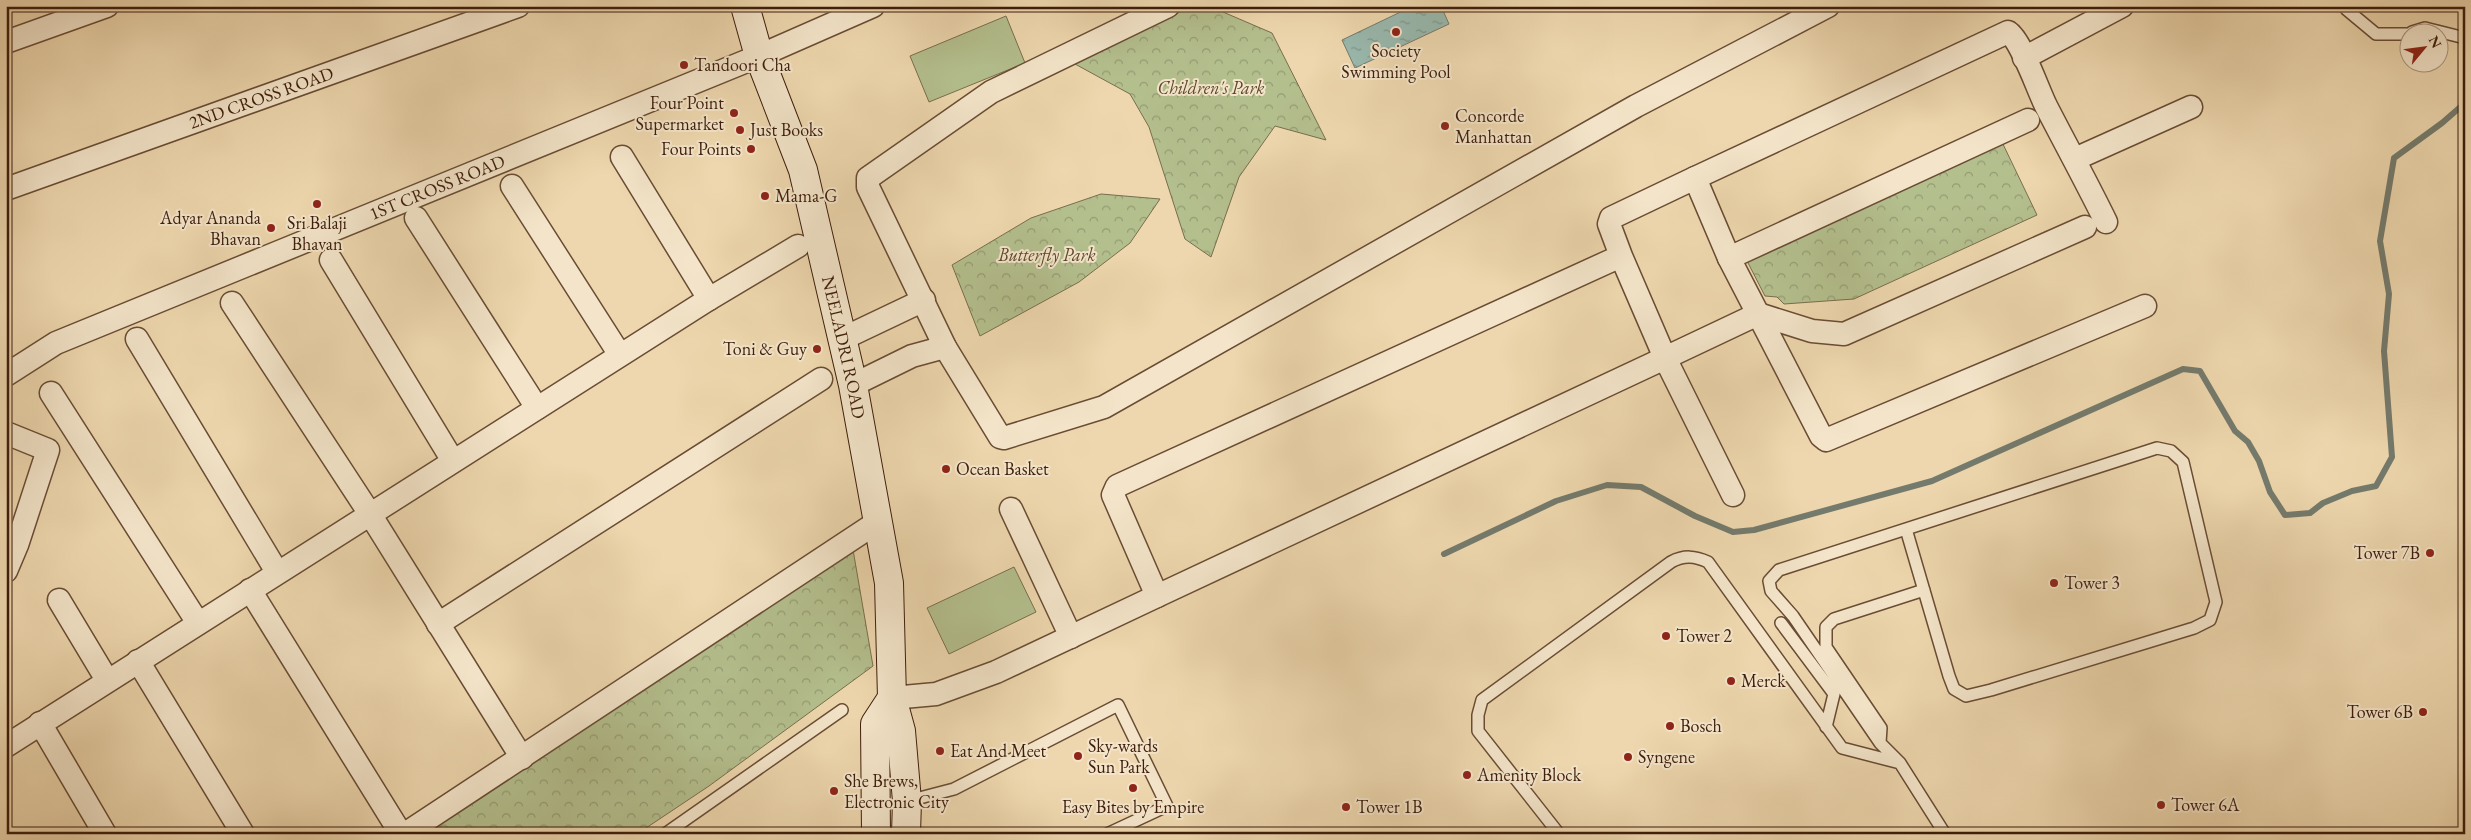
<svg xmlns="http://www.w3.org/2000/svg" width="2471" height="840" viewBox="0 0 2471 840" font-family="'EB Garamond',serif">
	<defs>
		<pattern id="park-crowns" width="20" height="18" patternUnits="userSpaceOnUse" patternTransform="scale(1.25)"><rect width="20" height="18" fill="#b4bf8e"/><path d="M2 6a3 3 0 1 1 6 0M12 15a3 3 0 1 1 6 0" fill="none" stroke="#949b72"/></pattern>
		<pattern id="water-ripples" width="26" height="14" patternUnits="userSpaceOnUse" patternTransform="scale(1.25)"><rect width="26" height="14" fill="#99b9ae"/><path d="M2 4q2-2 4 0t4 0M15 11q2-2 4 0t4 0" fill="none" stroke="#7e968c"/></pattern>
	</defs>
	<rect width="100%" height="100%" fill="#eed7ae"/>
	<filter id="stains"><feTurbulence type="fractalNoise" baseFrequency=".004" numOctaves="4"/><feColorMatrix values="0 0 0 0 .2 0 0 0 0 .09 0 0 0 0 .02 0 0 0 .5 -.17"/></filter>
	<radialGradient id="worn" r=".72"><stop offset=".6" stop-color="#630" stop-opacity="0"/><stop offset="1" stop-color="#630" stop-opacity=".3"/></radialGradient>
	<path fill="url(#park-crowns)" stroke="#786e4d" d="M1192 6H1209L1272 33 1326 140 1275 126 1239 177 1211 257 1185 239 1149 127 1130 94 1075 64Z
		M2001 140 2037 215 1854 299 1784 304 1777 297 1765 296 1746 259Z
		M1101 194 1160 199 1130 243 1079 282 980 336 952 265 1031 218Z
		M851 538 873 666 709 786 637 834H405Z"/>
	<path fill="#b4bf8e" stroke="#786e4d" d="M1006 16 1025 63 929 102 910 56Z
		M1014 567 1036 612 949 654 927 608Z"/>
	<path fill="url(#water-ripples)" stroke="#747b6d" d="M1413 6H1441L1449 24 1355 68 1342 40Z"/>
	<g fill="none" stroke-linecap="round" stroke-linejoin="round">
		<path stroke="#747b6d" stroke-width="6" d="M1444 554 1556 501 1607 485 1641 487 1695 516 1733 532 1754 530 1932 481 2183 369 2200 371 2235 431 2248 442 2259 461 2270 492 2285 515 2310 513 2323 503 2352 491 2376 486 2392 457 2384 351 2389 294 2380 241 2394 158 2442 123 2465 103"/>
		<defs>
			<path id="service" d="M2346 9 2376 34H2408
				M2412 32 2425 28 2465 38
				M1906 529 1949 676 1954 689 1966 696 1991 690 2194 628 2210 620 2216 602 2183 462 2171 451 2157 448 1779 570 1769 581 1771 591 1793 616 1880 743 1900 763 1945 834
				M1781 623 1834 694 1826 727
				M1880 743 1881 728 1826 647V627L1834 619 1924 590
				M908 801 954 789 1118 705 1167 806 1107 834
				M665 834 842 710
				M1559 834 1478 731V715L1482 700 1671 562C1684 555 1695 556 1708 562L1842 748 1900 763"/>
			<g id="minor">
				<path d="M1168 6 991 92 868 178V187L945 347 1000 437 1004 438 1104 407 1636 106 1828 6"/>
				<path d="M6 42 107 6"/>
				<path d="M2024 58 2122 6"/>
				<path d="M622 157 709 299"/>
				<path d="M2075 159 2191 107"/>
				<path d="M1695 178 2008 32C2021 40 2038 90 2046 106 2066 145 2087 183 2106 222"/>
				<path d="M512 186 620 355"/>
				<path id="s1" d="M6 189 518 6"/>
				<path d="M416 218 537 408"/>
				<path d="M2085 227 1844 334 1812 331 1758 314 1821 436 1826 440 2145 306"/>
				<path d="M1729 258 2028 120"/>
				<path d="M331 260 453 461"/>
				<path d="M232 303 370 514 522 758"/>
				<path d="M137 339 277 572"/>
				<path d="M842 339 924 300"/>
				<path id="s2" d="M6 375 56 343 759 56 873 6"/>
				<path d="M853 385 912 356 945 347"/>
				<path d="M51 393 198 623"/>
				<path d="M6 433 48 450 17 545 6 571"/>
				<path d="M1011 509 1071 637"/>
				<path d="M250 590 401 834"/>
				<path d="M1157 596 1665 358 1733 495"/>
				<path d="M59 600 107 680"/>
				<path d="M438 624 821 379"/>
				<path d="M138 661 243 834"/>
				<path d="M892 698 936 694 996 672 1157 596 1113 495 1117 486 1621 256 1609 224 1611 218 1695 178 1729 258 1758 314 1665 358 1621 256"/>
				<path d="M40 723 105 834"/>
				<path d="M6 746 709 299 798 246"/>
				<path d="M405 834 879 521"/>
			</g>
			<g id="secondary">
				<path id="s3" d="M745 6 759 56 803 170 853 385 889 583 892 698 901 731 907 801 906 834"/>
				<path d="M876 834 875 724 892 698"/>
			</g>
		</defs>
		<use href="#service" stroke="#694c34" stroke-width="14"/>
		<use href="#minor" stroke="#694c34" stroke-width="25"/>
		<use href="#secondary" stroke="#3d1d0c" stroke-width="30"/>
		<use href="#service" stroke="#f4e5ca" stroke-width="11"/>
		<use href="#minor" stroke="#f4e5ca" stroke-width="22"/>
		<use href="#secondary" stroke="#f4e5ca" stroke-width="28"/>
	</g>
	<g fill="#8f2418" stroke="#f4e5ca" stroke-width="2">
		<circle cx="1396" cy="32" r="5"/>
		<circle cx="684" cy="65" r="5"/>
		<circle cx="734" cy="113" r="5"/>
		<circle cx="1445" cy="126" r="5"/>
		<circle cx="740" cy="130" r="5"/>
		<circle cx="751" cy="149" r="5"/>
		<circle cx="765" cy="196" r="5"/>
		<circle cx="317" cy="204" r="5"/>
		<circle cx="271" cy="228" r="5"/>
		<circle cx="817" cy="349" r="5"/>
		<circle cx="946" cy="469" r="5"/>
		<circle cx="2430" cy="553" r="5"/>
		<circle cx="2054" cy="583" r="5"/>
		<circle cx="1666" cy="636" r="5"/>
		<circle cx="1731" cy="681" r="5"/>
		<circle cx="2423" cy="712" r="5"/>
		<circle cx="1670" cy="726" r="5"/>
		<circle cx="940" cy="751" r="5"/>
		<circle cx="1078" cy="756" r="5"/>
		<circle cx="1628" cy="757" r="5"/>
		<circle cx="1467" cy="775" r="5"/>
		<circle cx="1133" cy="788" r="5"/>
		<circle cx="834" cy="791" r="5"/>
		<circle cx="2161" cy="805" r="5"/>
		<circle cx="1346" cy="807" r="5"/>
	</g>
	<g text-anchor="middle" stroke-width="4" stroke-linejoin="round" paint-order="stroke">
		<g font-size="18" fill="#3d1d0c" stroke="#f4e5ca" text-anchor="start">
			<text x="1396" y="57" text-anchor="middle">Society<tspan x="1396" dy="21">Swimming Pool</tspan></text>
			<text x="694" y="71">Tandoori Cha</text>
			<text x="724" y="109" text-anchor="end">Four Point<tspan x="724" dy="21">Supermarket</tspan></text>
			<text x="1455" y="122">Concorde<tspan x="1455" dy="21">Manhattan</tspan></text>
			<text x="750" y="136">Just Books</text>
			<text x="741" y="155" text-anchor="end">Four Points</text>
			<text x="775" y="202">Mama-G</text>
			<text x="261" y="224" text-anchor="end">Adyar Ananda<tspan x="261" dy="21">Bhavan</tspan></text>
			<text x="317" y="229" text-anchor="middle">Sri Balaji<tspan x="317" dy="21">Bhavan</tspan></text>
			<text x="807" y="355" text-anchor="end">Toni &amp; Guy</text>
			<text x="956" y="475">Ocean Basket</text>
			<text x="2420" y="559" text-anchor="end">Tower 7B</text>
			<text x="2064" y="589">Tower 3</text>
			<text x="1676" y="642">Tower 2</text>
			<text x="1741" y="687">Merck</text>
			<text x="2413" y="718" text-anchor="end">Tower 6B</text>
			<text x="1680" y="732">Bosch</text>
			<text x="1088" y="752">Sky-wards<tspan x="1088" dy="21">Sun Park</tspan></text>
			<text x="950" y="757">Eat And Meet</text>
			<text x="1638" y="763">Syngene</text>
			<text x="1477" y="781">Amenity Block</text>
			<text x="844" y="787">She Brews,<tspan x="844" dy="21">Electronic City</tspan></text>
			<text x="2171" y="811">Tower 6A</text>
			<text x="1133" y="813" text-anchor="middle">Easy Bites by Empire</text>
			<text x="1356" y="813">Tower 1B</text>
		</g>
		<g font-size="18" font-style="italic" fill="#5b462c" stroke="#f4e5ca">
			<text x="1211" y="94">Children's Park</text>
			<text x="1047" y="261">Butterfly Park</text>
		</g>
		<g font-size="18" fill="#3d1d0c" stroke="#f4e5ca">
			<text dy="6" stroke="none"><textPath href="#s1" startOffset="271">2ND CROSS ROAD</textPath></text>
			<text dy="6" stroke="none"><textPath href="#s2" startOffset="471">1ST CROSS ROAD</textPath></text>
			<text dy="6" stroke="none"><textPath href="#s3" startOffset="356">NEELADRI ROAD</textPath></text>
		</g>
	</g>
	<rect width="2471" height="840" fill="none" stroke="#eed7ae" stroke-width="25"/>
	<rect x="8" y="8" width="2456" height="825" fill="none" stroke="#3d1d0c" stroke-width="2.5"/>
	<rect x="12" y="12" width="2446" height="815" fill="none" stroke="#3d1d0c"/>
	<g transform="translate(2424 48) rotate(61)"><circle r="24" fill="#f4e5ca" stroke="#ab957e"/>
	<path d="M0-4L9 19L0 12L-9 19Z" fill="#8f2418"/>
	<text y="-8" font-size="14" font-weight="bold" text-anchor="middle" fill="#3d1d0c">N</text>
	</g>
	<rect width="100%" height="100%" filter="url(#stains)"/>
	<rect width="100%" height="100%" fill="url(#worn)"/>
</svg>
